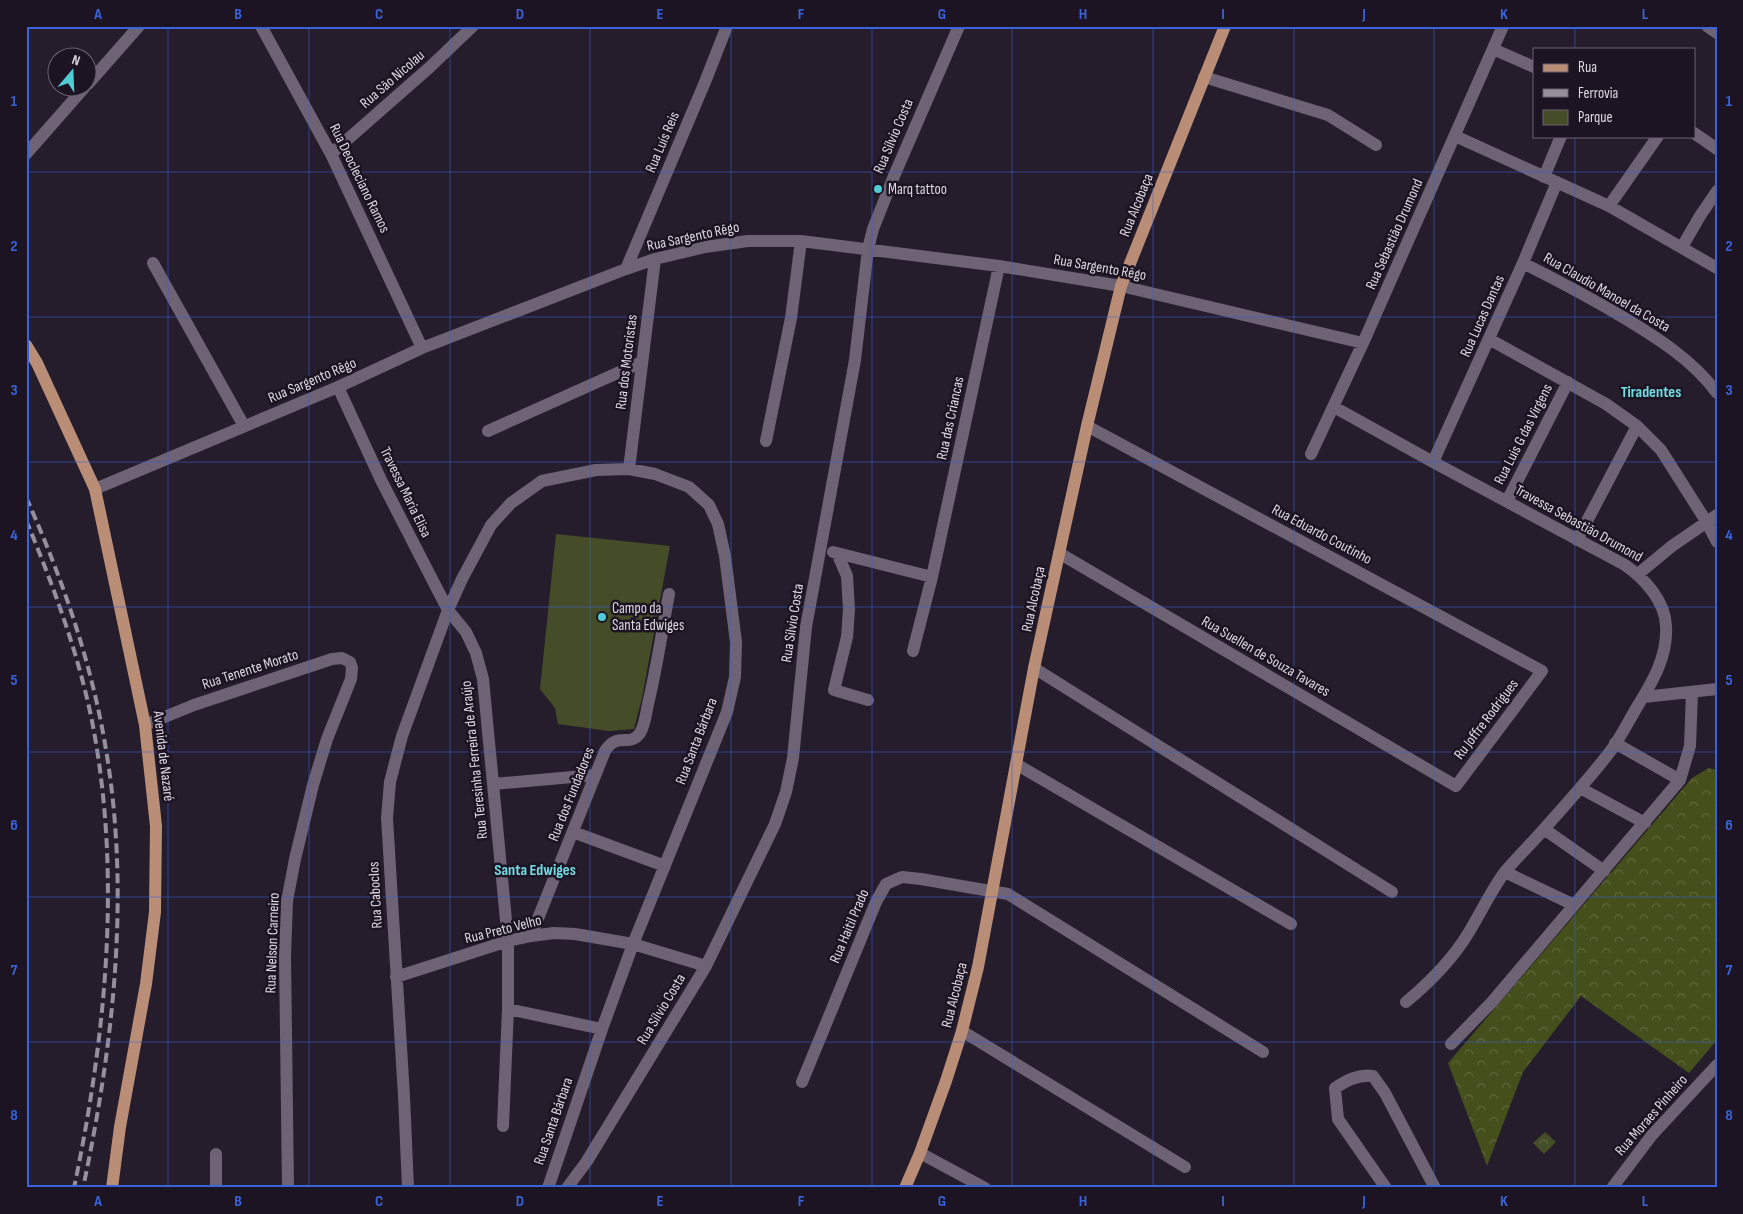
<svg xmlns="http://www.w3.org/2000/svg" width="1743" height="1214" viewBox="0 0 1743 1214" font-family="'Sofia Sans Condensed',sans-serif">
	<defs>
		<pattern id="forest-crowns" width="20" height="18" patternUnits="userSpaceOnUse" patternTransform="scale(1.25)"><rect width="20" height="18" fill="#444f1b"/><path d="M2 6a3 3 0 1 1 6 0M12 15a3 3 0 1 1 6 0" fill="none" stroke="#5f683c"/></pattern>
		<pattern id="park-crowns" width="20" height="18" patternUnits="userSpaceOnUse" patternTransform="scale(1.25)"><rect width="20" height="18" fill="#444d27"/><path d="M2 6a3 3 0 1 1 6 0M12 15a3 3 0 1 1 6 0" fill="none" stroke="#5f6646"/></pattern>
	</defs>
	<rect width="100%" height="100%" fill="#251d2c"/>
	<path fill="#444d27" d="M556 534 670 546 642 698 634 729 609 731 558 724 555 708 540 689Z"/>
	<path fill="url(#forest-crowns)" d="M1709 768 1717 770V1040L1689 1073 1581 996 1523 1072 1487 1166 1448 1063 1692 778Z"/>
	<path fill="url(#park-crowns)" d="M1545 1132 1556 1142 1544 1154 1533 1143Z"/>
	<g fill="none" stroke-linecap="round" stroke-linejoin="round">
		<path stroke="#6d6374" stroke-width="12" d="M261 26 331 154 422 348
			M1707 26 1717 33
			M1493 49 1534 67
			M1204 77 1328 115 1376 145
			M88 84 139 26
			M1694 133 1717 149
			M1455 136 1609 206 1717 268
			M26 154 84 88
			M331 154 430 67 473 26
			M1544 177 1561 136
			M1609 206 1658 136
			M1682 247 1700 216 1717 191
			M153 263 244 426
			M1523 263C1557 280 1589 297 1621 316 1656 337 1693 360 1717 393
			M626 269 705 82 727 26
			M1489 339 1606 404 1637 426 1661 450 1706 521 1717 542
			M338 387 381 480 417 550 448 610 466 632 476 653 483 679 508 941V1009L503 1126
			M1334 407 1433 462 1625 565C1645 579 1665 601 1666 626 1668 656 1652 683 1637 707 1628 722 1620 739 1609 753 1589 779 1567 803 1545 828 1532 843 1517 857 1504 873 1491 891 1481 912 1469 932 1453 959 1430 982 1406 1002
			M488 431 642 362
			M766 441 791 318 801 241
			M1311 454 1363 343 1503 26
			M1433 462 1523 263 1557 182
			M629 469 655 259
			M95 489 338 387 422 348 626 269 655 259 705 247 748 241H801L999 266 1121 286 1363 343
			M1507 501 1568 382
			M1577 540 1637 426
			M833 552 932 577
			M837 553 847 576 849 610 847 637 834 690 868 700
			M1059 553 1456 786 1542 671 1087 426
			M1638 574 1672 546 1717 515
			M913 651 932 577 999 266
			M1034 668 1392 892
			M1644 697 1717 689
			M145 725 194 705 332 659 342 658 350 662 352 668 351 679 327 739 313 785 295 859 287 901 285 956 288 1188
			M1615 743 1680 780
			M1016 764 1291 924
			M493 784 595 775
			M1580 788 1645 823
			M1544 829 1604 871
			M573 832 665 866
			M1505 872 1574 905
			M531 936 605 751C618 731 630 748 640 733 645 725 646 713 648 704 657 667 662 631 669 594
			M396 977 508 941 531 936 554 933 575 934 633 944 706 966
			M508 1009 602 1029
			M962 1031 1185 1167
			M1451 1044 1492 1002 1680 780 1690 746 1692 692
			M802 1082 876 902 886 884 902 877 921 879 1008 894 1263 1052
			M920 1153 985 1188
			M216 1154V1188
			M408 1188 404 1096 387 818 390 782 402 736 448 610 462 579 491 525 511 503 542 481 596 470 629 469 655 474 689 487 709 505 718 524 725 556 736 642 735 677 727 712 633 944 602 1029 548 1188
			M567 1188 587 1161 706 966 775 824 786 792 793 758 806 627 855 360 868 249 873 229 894 176 959 26
			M1386 1188 1338 1119 1335 1088C1347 1080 1359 1074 1373 1076L1385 1093 1435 1188
			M1612 1188 1652 1135 1717 1065"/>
		<path stroke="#ba8d76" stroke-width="12" d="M26 345 37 363 95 489 145 725 156 826 155 912 146 984 120 1127 112 1188
			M905 1188 920 1153 946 1081 962 1031 978 967 1034 668 1087 426 1121 286 1225 26"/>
		<path stroke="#97909c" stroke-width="4" stroke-dasharray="10 5" stroke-linecap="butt" d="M26 497C63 580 93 666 107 756 130 899 113 1047 83 1188
			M26 520C53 585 78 652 92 721 122 875 106 1035 74 1188"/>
	</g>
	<path fill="none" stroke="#3a63da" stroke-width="1" stroke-opacity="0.55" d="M168 26V1188M309 26V1188M450 26V1188M590 26V1188M731 26V1188M872 26V1188M1012 26V1188M1153 26V1188M1294 26V1188M1434 26V1188M1575 26V49M1575 136V1188M26 172H1717M26 317H1717M26 462H1717M26 607H1717M26 752H1717M26 897H1717M26 1042H1717"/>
	<g fill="#51ccd4" stroke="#1c1422" stroke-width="2">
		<circle cx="878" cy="189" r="5"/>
		<circle cx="602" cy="617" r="5"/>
	</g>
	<g text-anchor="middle" stroke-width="5" stroke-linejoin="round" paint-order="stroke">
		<g font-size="15" fill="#ded9e3" stroke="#1c1422">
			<text transform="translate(392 79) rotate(-41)" y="5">Rua São Nicolau</text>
			<text transform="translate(893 136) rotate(-67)" y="5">Rua Sílvio Costa</text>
			<text transform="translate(662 142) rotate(-67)" y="5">Rua Luís Reis</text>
			<text transform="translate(360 178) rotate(64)" y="5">Rua Deocleciano Ramos</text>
			<text transform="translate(1136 205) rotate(-68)" y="5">Rua Alcobaça</text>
			<text transform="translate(1394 234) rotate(-66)" y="5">Rua Sebastião Drumond</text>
			<text transform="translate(693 236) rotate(-12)" y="5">Rua Sargento Rêgo</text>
			<text transform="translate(1100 267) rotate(10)" y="5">Rua Sargento Rêgo</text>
			<text transform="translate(1607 292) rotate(30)" y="5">Rua Claudio Manoel da Costa</text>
			<text transform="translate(1482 316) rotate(-66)" y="5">Rua Lucas Dantas</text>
			<text transform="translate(626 362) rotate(-83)" y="5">Rua dos Motoristas</text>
			<text transform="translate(312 380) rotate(-23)" y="5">Rua Sargento Rêgo</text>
			<text transform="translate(950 418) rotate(-78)" y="5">Rua das Criancas</text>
			<text transform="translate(1523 434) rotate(-63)" y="5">Rua Luis G das Virgens</text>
			<text transform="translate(406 492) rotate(64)" y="5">Travessa Maria Elisa</text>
			<text transform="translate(1579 523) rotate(29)" y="5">Travessa Sebastião Drumond</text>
			<text transform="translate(1322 534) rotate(28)" y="5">Rua Eduardo Coutinho</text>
			<text transform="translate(1033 599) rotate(-78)" y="5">Rua Alcobaça</text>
			<text transform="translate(792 623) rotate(-81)" y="5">Rua Sílvio Costa</text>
			<text transform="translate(1266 656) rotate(30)" y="5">Rua Suellen de Souza Tavares</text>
			<text transform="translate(250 669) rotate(-18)" y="5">Rua Tenente Morato</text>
			<text transform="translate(1486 719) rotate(-53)" y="5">Ru Joffre Rodrigues</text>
			<text transform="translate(696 741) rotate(-69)" y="5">Rua Santa Bárbara</text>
			<text transform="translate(164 756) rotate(83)" y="5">Avenida de Nazaré</text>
			<text transform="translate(474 760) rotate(-96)" y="5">Rua Teresinha Ferreira de Araújo</text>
			<text transform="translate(571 794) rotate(-68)" y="5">Rua dos Fundadores</text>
			<text transform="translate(375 895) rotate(-93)" y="5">Rua Caboclos</text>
			<text transform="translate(849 926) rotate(-67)" y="5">Rua Haitil Prado</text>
			<text transform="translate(503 929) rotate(-14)" y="5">Rua Preto Velho</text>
			<text transform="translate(272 943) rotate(-88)" y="5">Rua Nelson Carneiro</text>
			<text transform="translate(954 995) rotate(-76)" y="5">Rua Alcobaça</text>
			<text transform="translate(661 1009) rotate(-59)" y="5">Rua Sílvio Costa</text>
			<text transform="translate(1651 1115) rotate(-49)" y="5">Rua Moraes Pinheiro</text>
			<text transform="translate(553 1121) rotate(-71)" y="5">Rua Santa Bárbara</text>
		</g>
		<g font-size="15" fill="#ded9e3" stroke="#1c1422" text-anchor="start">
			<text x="888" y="194">Marq tattoo</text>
			<text x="612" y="613">Campo da<tspan x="612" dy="17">Santa Edwiges</tspan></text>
		</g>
		<g font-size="16" font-weight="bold" fill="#71dde4" stroke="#1c1422">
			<text x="1651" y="397">Tiradentes</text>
			<text x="535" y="875">Santa Edwiges</text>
		</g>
	</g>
	<rect width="1743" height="1214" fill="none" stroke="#1c1422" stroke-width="55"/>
	<rect x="1533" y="48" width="162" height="90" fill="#1c1422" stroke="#6a636f"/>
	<rect x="1543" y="64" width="25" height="8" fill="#ba8d76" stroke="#6a636f"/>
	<text x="1578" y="72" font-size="15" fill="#ded9e3">Rua</text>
	<rect x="1543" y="89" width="25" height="8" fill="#97909c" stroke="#6a636f"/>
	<text x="1578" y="98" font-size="15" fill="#ded9e3">Ferrovia</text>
	<rect x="1543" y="110" width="25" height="15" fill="#444d27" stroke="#6a636f"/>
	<text x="1578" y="122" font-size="15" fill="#ded9e3">Parque</text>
	<g transform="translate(72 72) rotate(19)"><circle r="24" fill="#1c1422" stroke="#6a636f"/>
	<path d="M0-4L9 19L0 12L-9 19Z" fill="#51ccd4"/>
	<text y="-8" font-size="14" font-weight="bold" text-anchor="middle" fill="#ded9e3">N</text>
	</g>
	<rect x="28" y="28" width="1688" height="1158" fill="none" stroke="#3a63da" stroke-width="2"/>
	<g font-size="16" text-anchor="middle" font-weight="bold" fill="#3a63da">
		<text x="98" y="19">A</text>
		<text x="238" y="19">B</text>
		<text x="379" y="19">C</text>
		<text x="520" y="19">D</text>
		<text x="660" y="19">E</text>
		<text x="801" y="19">F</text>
		<text x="942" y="19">G</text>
		<text x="1083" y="19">H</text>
		<text x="1223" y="19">I</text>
		<text x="1364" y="19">J</text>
		<text x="1504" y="19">K</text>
		<text x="1645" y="19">L</text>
		<text x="14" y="106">1</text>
		<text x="1729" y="106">1</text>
		<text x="14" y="251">2</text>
		<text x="1729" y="251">2</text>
		<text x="14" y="395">3</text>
		<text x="1729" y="395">3</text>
		<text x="14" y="540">4</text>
		<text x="1729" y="540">4</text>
		<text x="14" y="685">5</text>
		<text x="1729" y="685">5</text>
		<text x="14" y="830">6</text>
		<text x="1729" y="830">6</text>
		<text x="14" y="975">7</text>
		<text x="1729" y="975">7</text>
		<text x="14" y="1120">8</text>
		<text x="1729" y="1120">8</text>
		<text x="98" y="1206">A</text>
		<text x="238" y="1206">B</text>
		<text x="379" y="1206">C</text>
		<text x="520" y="1206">D</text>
		<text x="660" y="1206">E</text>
		<text x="801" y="1206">F</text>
		<text x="942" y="1206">G</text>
		<text x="1083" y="1206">H</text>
		<text x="1223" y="1206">I</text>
		<text x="1364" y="1206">J</text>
		<text x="1504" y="1206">K</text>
		<text x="1645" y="1206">L</text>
	</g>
</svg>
